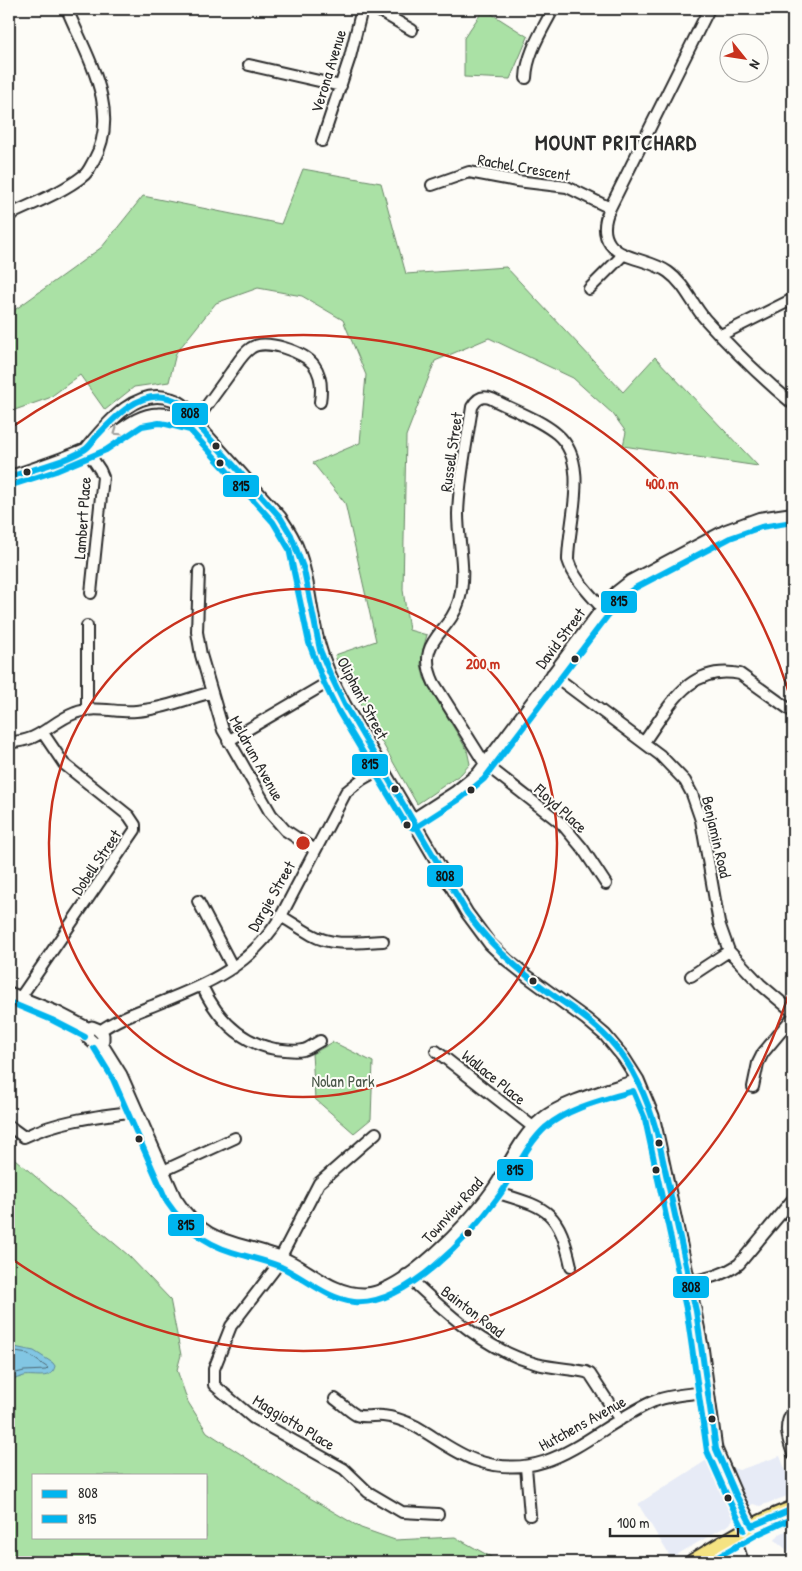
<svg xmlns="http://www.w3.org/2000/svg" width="802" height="1571" viewBox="0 0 802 1571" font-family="'Patrick Hand',sans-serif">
	<rect width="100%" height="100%" fill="#fdfcf7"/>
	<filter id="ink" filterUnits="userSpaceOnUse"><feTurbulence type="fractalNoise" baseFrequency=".02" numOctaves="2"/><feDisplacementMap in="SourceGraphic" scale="10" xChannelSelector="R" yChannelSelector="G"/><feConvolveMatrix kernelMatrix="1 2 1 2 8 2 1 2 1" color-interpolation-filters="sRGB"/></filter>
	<g filter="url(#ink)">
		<path fill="#e7ebf6" d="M780 1456 793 1489 790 1495 760 1506 753 1504 735 1515 730 1524 671 1558 638 1504 707 1460 739 1470Z
			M793 1529V1555L775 1540 780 1533Z"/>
		<path fill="#aae1a5" stroke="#6a8668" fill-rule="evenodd" d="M484 9 528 37 510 79 464 77V38Z
			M303 169 381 183 406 274 506 267 623 392 655 357 758 466 623 446 626 432 613 414 573 378 489 338 435 361 406 436 403 590 409 630 427 635 423 649 421 664 424 678 467 750 470 764 461 774 417 804 338 665 335 655 376 641 345 503 313 463 360 443 366 375 343 320 302 296 258 288 216 303 176 353 169 382 134 387 105 410 80 375 49 398 9 412V314L102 247 143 196 281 224Z
			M333 1042 373 1062 371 1119 354 1133 315 1099 312 1054Z
			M9 1154 128 1255 170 1299 181 1355 177 1370 188 1402 207 1432 288 1485 361 1528 395 1540 455 1537 500 1562H9ZM34 1475H206V1537H34Z"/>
		<path fill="#82c6e3" stroke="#5f8899" d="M9 1346 34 1351 53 1363 55 1366C52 1381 35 1374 24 1376 19 1378 14 1379 9 1380Z"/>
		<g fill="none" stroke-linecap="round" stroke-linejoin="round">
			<path stroke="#4e6975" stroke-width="1" d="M9 1351 28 1354 48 1368 46 1370 24 1371 9 1375"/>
			<defs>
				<path id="minor" d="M376 9 412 30
					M709 9 610 208C604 221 602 233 610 244 622 260 650 259 668 272 685 284 692 304 705 319 732 349 762 378 793 404
					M249 65 341 86
					M526 78C527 53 542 31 553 9
					M322 141 350 57 362 9
					M432 185 469 172 517 181 567 187 610 208
					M9 215C32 204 63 192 83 176 88 173 91 165 94 160 122 111 86 55 67 9
					M589 289 623 255
					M721 335 793 299
					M195 422C207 405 219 389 231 372 237 364 242 354 251 348 265 338 304 352 314 365 322 376 322 389 320 402
					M86 449 100 470 103 477 91 593
					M199 571 197 632 201 655 223 730 271 814 285 830 315 850
					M602 608C589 593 574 579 568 560 568 521 591 463 557 434 539 419 513 410 492 399 483 395 477 398 472 407 467 442 459 478 458 514 458 543 467 571 459 601 449 635 414 640 434 683L485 764 562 824 583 849 606 884
					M87 626V710
					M552 674 660 755 685 781 692 794 701 820 719 923 729 951 760 984 793 1012
					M228 741 332 680
					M9 742C40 742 49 723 75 713 94 705 116 713 136 711 162 709 187 699 212 692
					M644 742C670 706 688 664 740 674L793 712
					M413 819 455 792 478 773 602 608 616 592 630 581 726 530 759 518 793 513
					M198 901 233 968
					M281 916C291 922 301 929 312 935 333 947 360 942 383 941
					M691 976 729 951
					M202 986C217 1018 239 1042 275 1049 284 1050 294 1052 303 1050 308 1049 314 1044 320 1041
					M20 998 135 830V825L129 816 64 764 43 733
					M100 1031C115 1020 134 1013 152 1006 206 984 250 968 281 916L346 792 361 780 382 768
					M436 1051 533 1127
					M753 1087 758 1063 763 1053 793 1017
					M9 1126 24 1137C59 1120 99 1116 137 1111
					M376 1133 319 1183 274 1270 231 1326 214 1369V1385L253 1418 344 1469 368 1492 402 1512 438 1514
					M163 1171 235 1138
					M492 1191C546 1208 558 1207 571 1266
					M406 1275C446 1312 483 1349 537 1364 553 1368 570 1369 586 1372L590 1374 620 1420
					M689 1282C708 1278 724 1275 739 1264L793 1199
					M335 1399C342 1404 349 1411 356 1415 363 1418 375 1415 383 1416 394 1417 405 1421 415 1426 435 1437 453 1452 475 1460 550 1486 590 1430 652 1402 669 1395 689 1394 708 1392
					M793 1410C783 1427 787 1436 793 1454
					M526 1467 530 1515
					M739 1534 738 1547 742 1559
					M712 1551 729 1555 746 1562"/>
				<path id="tertiary" d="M86 449C106 425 136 386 171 399 184 403 190 410 195 422L280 517C286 526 293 536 297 547 309 577 310 610 318 641 324 664 334 685 345 705L467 913 490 944 507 960 527 976 586 1019 605 1035 624 1058 638 1080 653 1116 657 1133 689 1282 702 1346 716 1449 736 1495 752 1526
					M9 477C40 467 70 457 100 443 120 433 134 415 158 414 170 413 183 419 195 422
					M9 993 56 1012 89 1029
					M92 1027 97 1029 103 1035V1040L100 1043 95 1044 87 1037 88 1031Z
					M101 1043 121 1075 175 1198C205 1246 233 1240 280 1257 309 1268 331 1295 365 1294 405 1292 470 1222 492 1191 508 1169 519 1138 541 1120 563 1101 609 1090 638 1080"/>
				<path id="primary" d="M693 1562C726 1542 757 1522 793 1509"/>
			</defs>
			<use href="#minor" stroke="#2b2b2b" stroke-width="14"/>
			<use href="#tertiary" stroke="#2b2b2b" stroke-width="15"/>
			<use href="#primary" stroke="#2b2b2b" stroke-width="19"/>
			<use href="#minor" stroke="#fdfcf7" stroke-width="10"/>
			<use href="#tertiary" stroke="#fdfcf7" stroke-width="11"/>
			<use href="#primary" stroke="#f5e382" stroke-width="15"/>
			<defs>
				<path id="bus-1" d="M9 477C34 469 62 463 84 450 90 447 93 440 97 436 115 417 137 393 164 397 181 400 187 408 195 422L280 517 291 535 304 570 320 650 330 674 345 705 467 913C489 943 515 968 546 990 569 1007 595 1022 614 1045 636 1070 648 1101 657 1133L696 1311 716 1449 736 1495 752 1526
					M752 1526 793 1509"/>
				<path id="bus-2" d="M12 485 56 471 106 450 142 426 159 423 166 424 190 430 273 522 289 549 309 643 324 683 337 709 405 823 413 828 418 826 460 799 484 779 609 614 622 598 635 588 730 538 761 527 793 522
					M9 1002 52 1020 85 1037
					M94 1048 113 1079 167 1202C184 1227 203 1243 232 1252 248 1257 264 1260 279 1266 304 1277 326 1299 354 1302 405 1307 471 1235 499 1196 515 1174 525 1146 546 1127 570 1107 604 1100 633 1091L645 1119 687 1313 707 1451 728 1498 744 1530
					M709 1562 758 1534 793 1518"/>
			</defs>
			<use href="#bus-1" stroke="#fdfcf7" stroke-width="10"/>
			<use href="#bus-2" stroke="#fdfcf7" stroke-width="10"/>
			<use href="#bus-1" stroke="#00b5ef" stroke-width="6"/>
			<use href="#bus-2" stroke="#00b5ef" stroke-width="6"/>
		</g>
		<defs><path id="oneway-chevron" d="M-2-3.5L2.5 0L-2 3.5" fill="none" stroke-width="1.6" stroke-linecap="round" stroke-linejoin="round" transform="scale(1.25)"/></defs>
		<use stroke="#9e9e9b" href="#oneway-chevron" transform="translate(117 432) rotate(145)"/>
	</g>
	<g fill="none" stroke="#c8321e" stroke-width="2.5">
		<circle cx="303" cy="843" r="254"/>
		<path d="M793 979A508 508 0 0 1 12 1259M12 427A508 508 0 0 1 793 707"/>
	</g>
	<g fill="#2b2b2b" stroke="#fdfcf7" stroke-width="2">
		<circle cx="216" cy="446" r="4.5"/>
		<circle cx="220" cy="463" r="4.5"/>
		<circle cx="27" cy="472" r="4.5"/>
		<circle cx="575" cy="659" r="4.5"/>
		<circle cx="395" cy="789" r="4.5"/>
		<circle cx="471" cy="790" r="4.5"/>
		<circle cx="407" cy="825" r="4.5"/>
		<circle cx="533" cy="981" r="4.5"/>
		<circle cx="139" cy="1139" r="4.5"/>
		<circle cx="659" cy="1143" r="4.5"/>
		<circle cx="656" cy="1170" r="4.5"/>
		<circle cx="468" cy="1233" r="4.5"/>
		<circle cx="712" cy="1419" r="4.5"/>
		<circle cx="728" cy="1498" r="4.5"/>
	</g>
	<g text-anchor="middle" stroke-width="4" stroke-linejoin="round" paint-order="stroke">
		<g font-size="16" fill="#2b2b2b" stroke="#fdfcf7">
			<text transform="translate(328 71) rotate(-73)" y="6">Verona Avenue</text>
			<text transform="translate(524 167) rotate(10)" y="6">Rachel Crescent</text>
			<text transform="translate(451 452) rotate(-82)" y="6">Russell Street</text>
			<text transform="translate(82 518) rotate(-86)" y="6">Lambert Place</text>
			<text transform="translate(560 638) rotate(-53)" y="6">David Street</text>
			<text transform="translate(363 698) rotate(62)" y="6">Oliphant Street</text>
			<text transform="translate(257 758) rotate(61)" y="6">Meldrum Avenue</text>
			<text transform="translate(561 808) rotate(42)" y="6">Floyd Place</text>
			<text transform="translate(717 837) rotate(77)" y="6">Benjamin Road</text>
			<text transform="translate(96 862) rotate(-56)" y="6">Dobell Street</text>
			<text transform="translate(271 896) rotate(-60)" y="6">Dargie Street</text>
			<text transform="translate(494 1077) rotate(39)" y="6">Wallace Place</text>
			<text transform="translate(452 1210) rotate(-48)" y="6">Townview Road</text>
			<text transform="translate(473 1311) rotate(37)" y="6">Bainton Road</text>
			<text transform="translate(294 1422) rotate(31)" y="6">Maggiotto Place</text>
			<text transform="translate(582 1423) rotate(-29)" y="6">Hutchens Avenue</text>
		</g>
		<g font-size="16" fill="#4b584a" stroke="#fdfcf7">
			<text x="343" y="1087">Nolan Park</text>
		</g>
		<g font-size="21" font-weight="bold" letter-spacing="1" fill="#2b2b2b" stroke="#fdfcf7">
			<text x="616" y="150">MOUNT PRITCHARD</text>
		</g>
	</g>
	<circle cx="303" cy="843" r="8" fill="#c8321e" stroke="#fdfcf7" stroke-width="2.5"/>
	<g font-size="15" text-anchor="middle" font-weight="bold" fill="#c8321e" stroke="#fdfcf7" stroke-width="4" stroke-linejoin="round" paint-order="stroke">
		<text x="662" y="489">400 m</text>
		<text x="483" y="669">200 m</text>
	</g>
	<g stroke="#fdfcf7" stroke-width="2">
		<rect x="171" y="402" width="38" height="24" rx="5" fill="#00b5ef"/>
		<rect x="222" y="474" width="38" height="24" rx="5" fill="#00b5ef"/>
		<rect x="600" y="590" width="38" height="24" rx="5" fill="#00b5ef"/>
		<rect x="351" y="753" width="38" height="24" rx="5" fill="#00b5ef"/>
		<rect x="426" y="864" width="38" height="24" rx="5" fill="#00b5ef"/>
		<rect x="496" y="1158" width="38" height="24" rx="5" fill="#00b5ef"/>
		<rect x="167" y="1213" width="38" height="24" rx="5" fill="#00b5ef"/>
		<rect x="672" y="1275" width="38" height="24" rx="5" fill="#00b5ef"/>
	</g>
	<g font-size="14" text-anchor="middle" font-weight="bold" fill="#111">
		<text x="190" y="418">808</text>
		<text x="241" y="491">815</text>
		<text x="619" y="606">815</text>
		<text x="370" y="769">815</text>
		<text x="445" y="881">808</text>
		<text x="515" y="1175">815</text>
		<text x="186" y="1230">815</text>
		<text x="691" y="1292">808</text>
	</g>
	<rect width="802" height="1571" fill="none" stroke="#fdfcf7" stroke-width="30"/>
	<rect x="15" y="15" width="772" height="1541" fill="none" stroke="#2b2b2b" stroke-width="2" filter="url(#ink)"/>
	<rect x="32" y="1474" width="175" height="65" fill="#fdfcf7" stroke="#a9a8a5"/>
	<rect x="42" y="1490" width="25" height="8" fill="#00b5ef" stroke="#a9a8a5"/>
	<text x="78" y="1498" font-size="15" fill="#2b2b2b">808</text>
	<rect x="42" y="1515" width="25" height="8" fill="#00b5ef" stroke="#a9a8a5"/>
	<text x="78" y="1524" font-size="15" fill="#2b2b2b">815</text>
	<g transform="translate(744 58) rotate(120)"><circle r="24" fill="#fdfcf7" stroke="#a9a8a5"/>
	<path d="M0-4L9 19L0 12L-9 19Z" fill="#c8321e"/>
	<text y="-8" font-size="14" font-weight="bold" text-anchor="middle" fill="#2b2b2b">N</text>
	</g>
	<path d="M610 1528v8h128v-8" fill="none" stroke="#2b2b2b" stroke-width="2.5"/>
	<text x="617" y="1528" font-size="15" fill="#2b2b2b" stroke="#fdfcf7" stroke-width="4" paint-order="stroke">100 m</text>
</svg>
